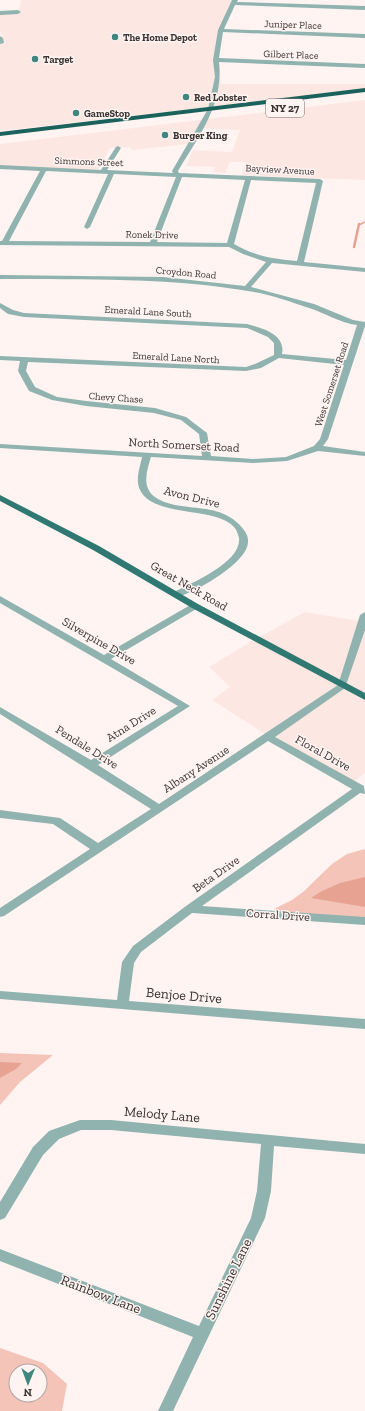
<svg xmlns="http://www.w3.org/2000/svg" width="365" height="1411" font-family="'Zilla Slab',serif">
<rect width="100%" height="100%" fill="#fff4f2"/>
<!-- built -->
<g fill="#fde7e2">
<polygon points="21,0 238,0 223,29 218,61 221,84 365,84 365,89 0,131 0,44 5,43 0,30 0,14 19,13"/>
<polygon points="365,100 365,180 242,175 246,162 230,162 225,173 213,172 215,167 186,166 193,150 232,152 240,130 197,128 187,144 132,150 130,147 110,148 98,170 0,166 0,144"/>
<polygon points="305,612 365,622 365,773 348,787 212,700 230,687 209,667 252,641"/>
</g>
<!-- green -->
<g fill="#f4c4b8" fill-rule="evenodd">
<polygon points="365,849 365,918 288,913 274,909 292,900 303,892 332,864 347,854"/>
<polygon points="0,1053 53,1055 20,1082 0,1105"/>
<path d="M0,1348l43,15 24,21 -5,27h-62zM16,1371h24v24h-24z"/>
</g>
<!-- water -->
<g fill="#e7a292">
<polygon points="365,877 365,907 311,898 322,891 340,883"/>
<polygon points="0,1062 22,1063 16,1069 0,1078"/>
</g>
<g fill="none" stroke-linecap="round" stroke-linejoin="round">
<!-- stream-far1 -->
<polyline stroke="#e7a292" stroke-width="1.5" points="359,225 365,222"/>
<!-- stream -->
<polyline stroke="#e7a292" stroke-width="2.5" points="354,247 359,224"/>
<!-- minor -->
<g fill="#90b3af" fill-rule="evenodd">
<path d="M232,0h6l-1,2 128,4v4l-130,-5 -11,24 141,5v4l-142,-6 -4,26 146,6v4l-146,-6c5,42 -20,74 -41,109l1,2 141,6 3,2 -19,81 61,6v4l-93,-9 -21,24 63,17 39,16 12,2v4l-37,113 -5,7 42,6v4l-47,-5 -31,10 -34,2 -102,-6c-4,13 -10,30 4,40 26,18 65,1 89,33 8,10 3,21 -5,29 -11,13 -45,34 -62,38l-5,-3 2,-2c18,-9 68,-30 65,-54 -5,-36 -83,-16 -99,-48 -5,-10 0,-23 2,-33l-142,-9v-4l202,12 -3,-22 -18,-14 -27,-7 -68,-7 -34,-6 -23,-9 -11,-20 2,-10 -20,-1v-4l246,11 9,-3 19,-9v-12l-6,-6 -21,-9 -223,-11 -16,-3 -8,-6v-5l13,7 11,3 223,11c15,4 39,10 35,30l64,6 11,-35c-17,-2 -32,-12 -48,-17 -18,-6 -37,-13 -55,-16 -84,-15 -169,-12 -254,-13v-4l163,2 82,9 21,-24 -23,-8 -14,-7 -229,-2v-4h2l38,-70 -40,-2v-4l101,5 15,-23 2,-1 3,2 -14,22 66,3 -1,-2 36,-62 7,-32 -2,-17 5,-30zM46,171l62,3 -24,53 3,2 3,-2 24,-53 62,3 -26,65 -141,-1zM182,177l63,3 -18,63 -70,-1zM251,180l65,3 -19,78c-24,-2 -42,-5 -63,-17zM279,358l65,7 -24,74 -6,7 -28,11 -33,2 -42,-3 -4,-23 -21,-16 -31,-9 -69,-7 -29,-4 -22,-10 -9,-16 2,-9 218,9 15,-3z"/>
<polygon points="0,11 18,10 21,12 18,14 0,15"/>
<polygon points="0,36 3,38 4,43 0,44"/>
<polygon points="0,596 104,655 192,604 198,604 200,606 198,608 111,659 190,706 98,765 159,804 338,685 360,615 365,612 365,630 345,688 275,737 364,786 365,794 360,793 202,906 365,917 365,925 192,913 141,952 134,963 129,1001 365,1019 365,1029 0,999 0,991 117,1000 122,962 133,946 186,906 352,789 268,741 4,916 0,917 0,908 90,849 53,824 0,818 0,810 60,818 98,843 151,809 0,714 0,707 91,760 178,706 0,603"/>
<polygon points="80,1120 111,1120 365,1144 365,1154 274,1146 271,1191 265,1218 173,1411 158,1411 193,1337 0,1261 0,1249 199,1326 251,1218 257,1191 261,1144 111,1130 81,1130 59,1139 43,1155 5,1218 0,1220 0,1202 33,1147 49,1131"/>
</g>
<!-- major -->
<polygon fill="#307973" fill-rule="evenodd" points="0,495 99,546 198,604 365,693 365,700 192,608 93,550 0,501"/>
<!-- highway -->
<polygon fill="#1b625c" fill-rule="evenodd" points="365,88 365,92 0,136 0,132"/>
</g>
<!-- markers -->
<g fill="#3f867f" stroke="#fff4f2" stroke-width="1.5">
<circle cx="115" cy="37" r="4"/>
<circle cx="35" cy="59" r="4"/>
<circle cx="186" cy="97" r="4"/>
<circle cx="76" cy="113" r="4"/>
<circle cx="165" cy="135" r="4"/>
</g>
<g text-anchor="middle" stroke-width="3" stroke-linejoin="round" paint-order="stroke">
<!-- far-street labels -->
<g font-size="10" fill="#393432" stroke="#fff4f2">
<text transform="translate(293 24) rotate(2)" y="4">Juniper Place</text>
<text transform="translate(291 54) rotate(2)" y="4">Gilbert Place</text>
<text transform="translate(89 161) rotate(2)" y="4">Simmons Street</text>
<text transform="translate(280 169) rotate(3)" y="4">Bayview Avenue</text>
<text transform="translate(152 234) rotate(1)" y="4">Ronek Drive</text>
<text transform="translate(186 272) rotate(5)" y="4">Croydon Road</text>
<text transform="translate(148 311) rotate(3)" y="4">Emerald Lane South</text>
<text transform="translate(176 357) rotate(3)" y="4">Emerald Lane North</text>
<text transform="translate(331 384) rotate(-72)" y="4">West Somerset Road</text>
<text transform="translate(116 397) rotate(4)" y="4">Chevy Chase</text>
</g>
<!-- far-poi labels -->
<g font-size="10" font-weight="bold" fill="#393432" stroke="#fff4f2" text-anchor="start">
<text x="123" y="41">The Home Depot</text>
<text x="43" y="63">Target</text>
<text x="194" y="101">Red Lobster</text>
<text x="84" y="117">GameStop</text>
<text x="173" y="139">Burger King</text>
</g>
<!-- shield labels -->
<rect fill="#fff4f2" stroke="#746e6c" stroke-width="1" x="266" y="99" width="38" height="18" rx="3"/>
<g font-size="11" font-weight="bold" fill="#393432">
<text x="285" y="112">NY 27</text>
</g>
<!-- street labels -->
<g font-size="12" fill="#393432" stroke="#fff4f2">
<text transform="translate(184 445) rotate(3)" y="4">North Somerset Road</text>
<text transform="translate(192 497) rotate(14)" y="4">Avon Drive</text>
<text transform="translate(189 586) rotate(30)" y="4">Great Neck Road</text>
<text transform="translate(99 641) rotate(30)" y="4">Silverpine Drive</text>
<text transform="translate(131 724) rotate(-32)" y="4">Atna Drive</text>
<text transform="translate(87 747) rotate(32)" y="4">Pendale Drive</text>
<text transform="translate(323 753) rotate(29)" y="4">Floral Drive</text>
<text transform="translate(196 769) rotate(-33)" y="4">Albany Avenue</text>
<text transform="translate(216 874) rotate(-35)" y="4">Beta Drive</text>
<text transform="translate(278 915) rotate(4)" y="4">Corral Drive</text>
</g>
<!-- near-street labels -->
<g font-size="14" fill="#393432" stroke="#fff4f2">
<text transform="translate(184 995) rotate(5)" y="5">Benjoe Drive</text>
<text transform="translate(162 1114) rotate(5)" y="5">Melody Lane</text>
<text transform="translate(228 1279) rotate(-64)" y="5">Sunshine Lane</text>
<text transform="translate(101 1294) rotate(21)" y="5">Rainbow Lane</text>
</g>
</g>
<!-- north arrow -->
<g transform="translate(28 1383) rotate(181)"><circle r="19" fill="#fff4f2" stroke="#b0a7a5"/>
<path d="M0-3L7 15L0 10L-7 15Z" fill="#3f867f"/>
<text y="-6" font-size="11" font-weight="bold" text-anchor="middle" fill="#393432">N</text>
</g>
</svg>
